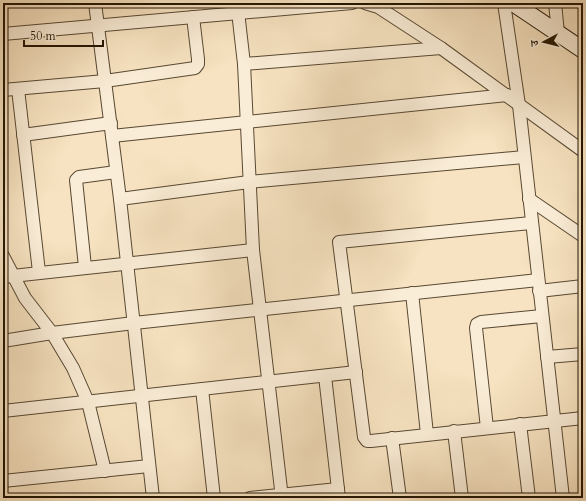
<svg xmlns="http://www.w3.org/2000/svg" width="586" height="501" font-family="Cardo,'Noto Serif Devanagari',serif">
<rect width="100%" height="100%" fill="#f7e3c1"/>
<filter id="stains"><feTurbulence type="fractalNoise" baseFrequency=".005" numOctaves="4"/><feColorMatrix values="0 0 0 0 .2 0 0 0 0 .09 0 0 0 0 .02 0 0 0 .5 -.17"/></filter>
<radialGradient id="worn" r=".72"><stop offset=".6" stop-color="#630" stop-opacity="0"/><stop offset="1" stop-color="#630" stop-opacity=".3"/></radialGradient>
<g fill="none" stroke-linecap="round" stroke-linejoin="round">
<!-- street casing -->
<g stroke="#584832" stroke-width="14">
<g id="street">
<polyline points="95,3 120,199 153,498"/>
<polyline points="237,3 244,64 253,250 282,498"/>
<polyline points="365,3 378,7 441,48 583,151"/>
<polyline points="504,3 519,105 563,498"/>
<polyline points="555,3 558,33"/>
<polyline points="3,34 352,3"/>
<polyline points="244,64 441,48"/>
<polyline points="18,89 39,272"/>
<polyline points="3,90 105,81 195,68 198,64 198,59 193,17"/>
<polyline points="23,135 111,123"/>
<polyline points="112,136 507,95"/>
<polyline points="120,199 249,182 524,157"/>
<polyline points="529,199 583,236"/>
<polyline points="531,223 339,242 364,437 367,441 371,441 583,418"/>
<polyline points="3,256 25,298 52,333 73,368 88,402 105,471"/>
<polyline points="85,267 76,180 79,177 116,172"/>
<polyline points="3,277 253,250"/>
<polyline points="539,291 583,286"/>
<polyline points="412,293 427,434"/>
<polyline points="3,341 52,333 134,323 538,280"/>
<polyline points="547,357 583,354"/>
<polyline points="325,376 339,498"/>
<polyline points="202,389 214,498"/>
<polyline points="3,411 356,372"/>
<polyline points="520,424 529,498"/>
<polyline points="487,428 476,328 477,324 481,322 542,316"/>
<polyline points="454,431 462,498"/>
<polyline points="392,438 400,498"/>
<polyline points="3,481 149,466"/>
<polyline points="250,498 338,489"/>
</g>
</g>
<!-- secondary casing -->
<g stroke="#231503" stroke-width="18">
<polyline id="secondary" points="513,3 583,50"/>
</g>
<!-- street -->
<use href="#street" stroke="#faedd7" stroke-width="12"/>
<!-- secondary -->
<use href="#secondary" stroke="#faedd7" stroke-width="16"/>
</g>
<!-- margin -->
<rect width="586" height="501" fill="none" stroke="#f7e3c1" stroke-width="16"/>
<rect x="4" y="4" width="578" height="493" fill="none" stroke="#231503" stroke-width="2"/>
<rect x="8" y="8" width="570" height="485" fill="none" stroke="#231503"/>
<!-- north arrow -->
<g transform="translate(544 42) rotate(263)" stroke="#faedd7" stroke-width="3" paint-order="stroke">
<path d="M0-3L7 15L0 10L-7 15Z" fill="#231503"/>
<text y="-6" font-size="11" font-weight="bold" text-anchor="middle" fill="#231503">उ</text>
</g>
<!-- scale -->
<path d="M24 40v6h79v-6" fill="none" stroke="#231503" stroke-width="2"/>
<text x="30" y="40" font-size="12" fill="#231503" stroke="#faedd7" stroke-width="3" paint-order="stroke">50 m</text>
<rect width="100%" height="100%" filter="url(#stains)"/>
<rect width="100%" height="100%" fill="url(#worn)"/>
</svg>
